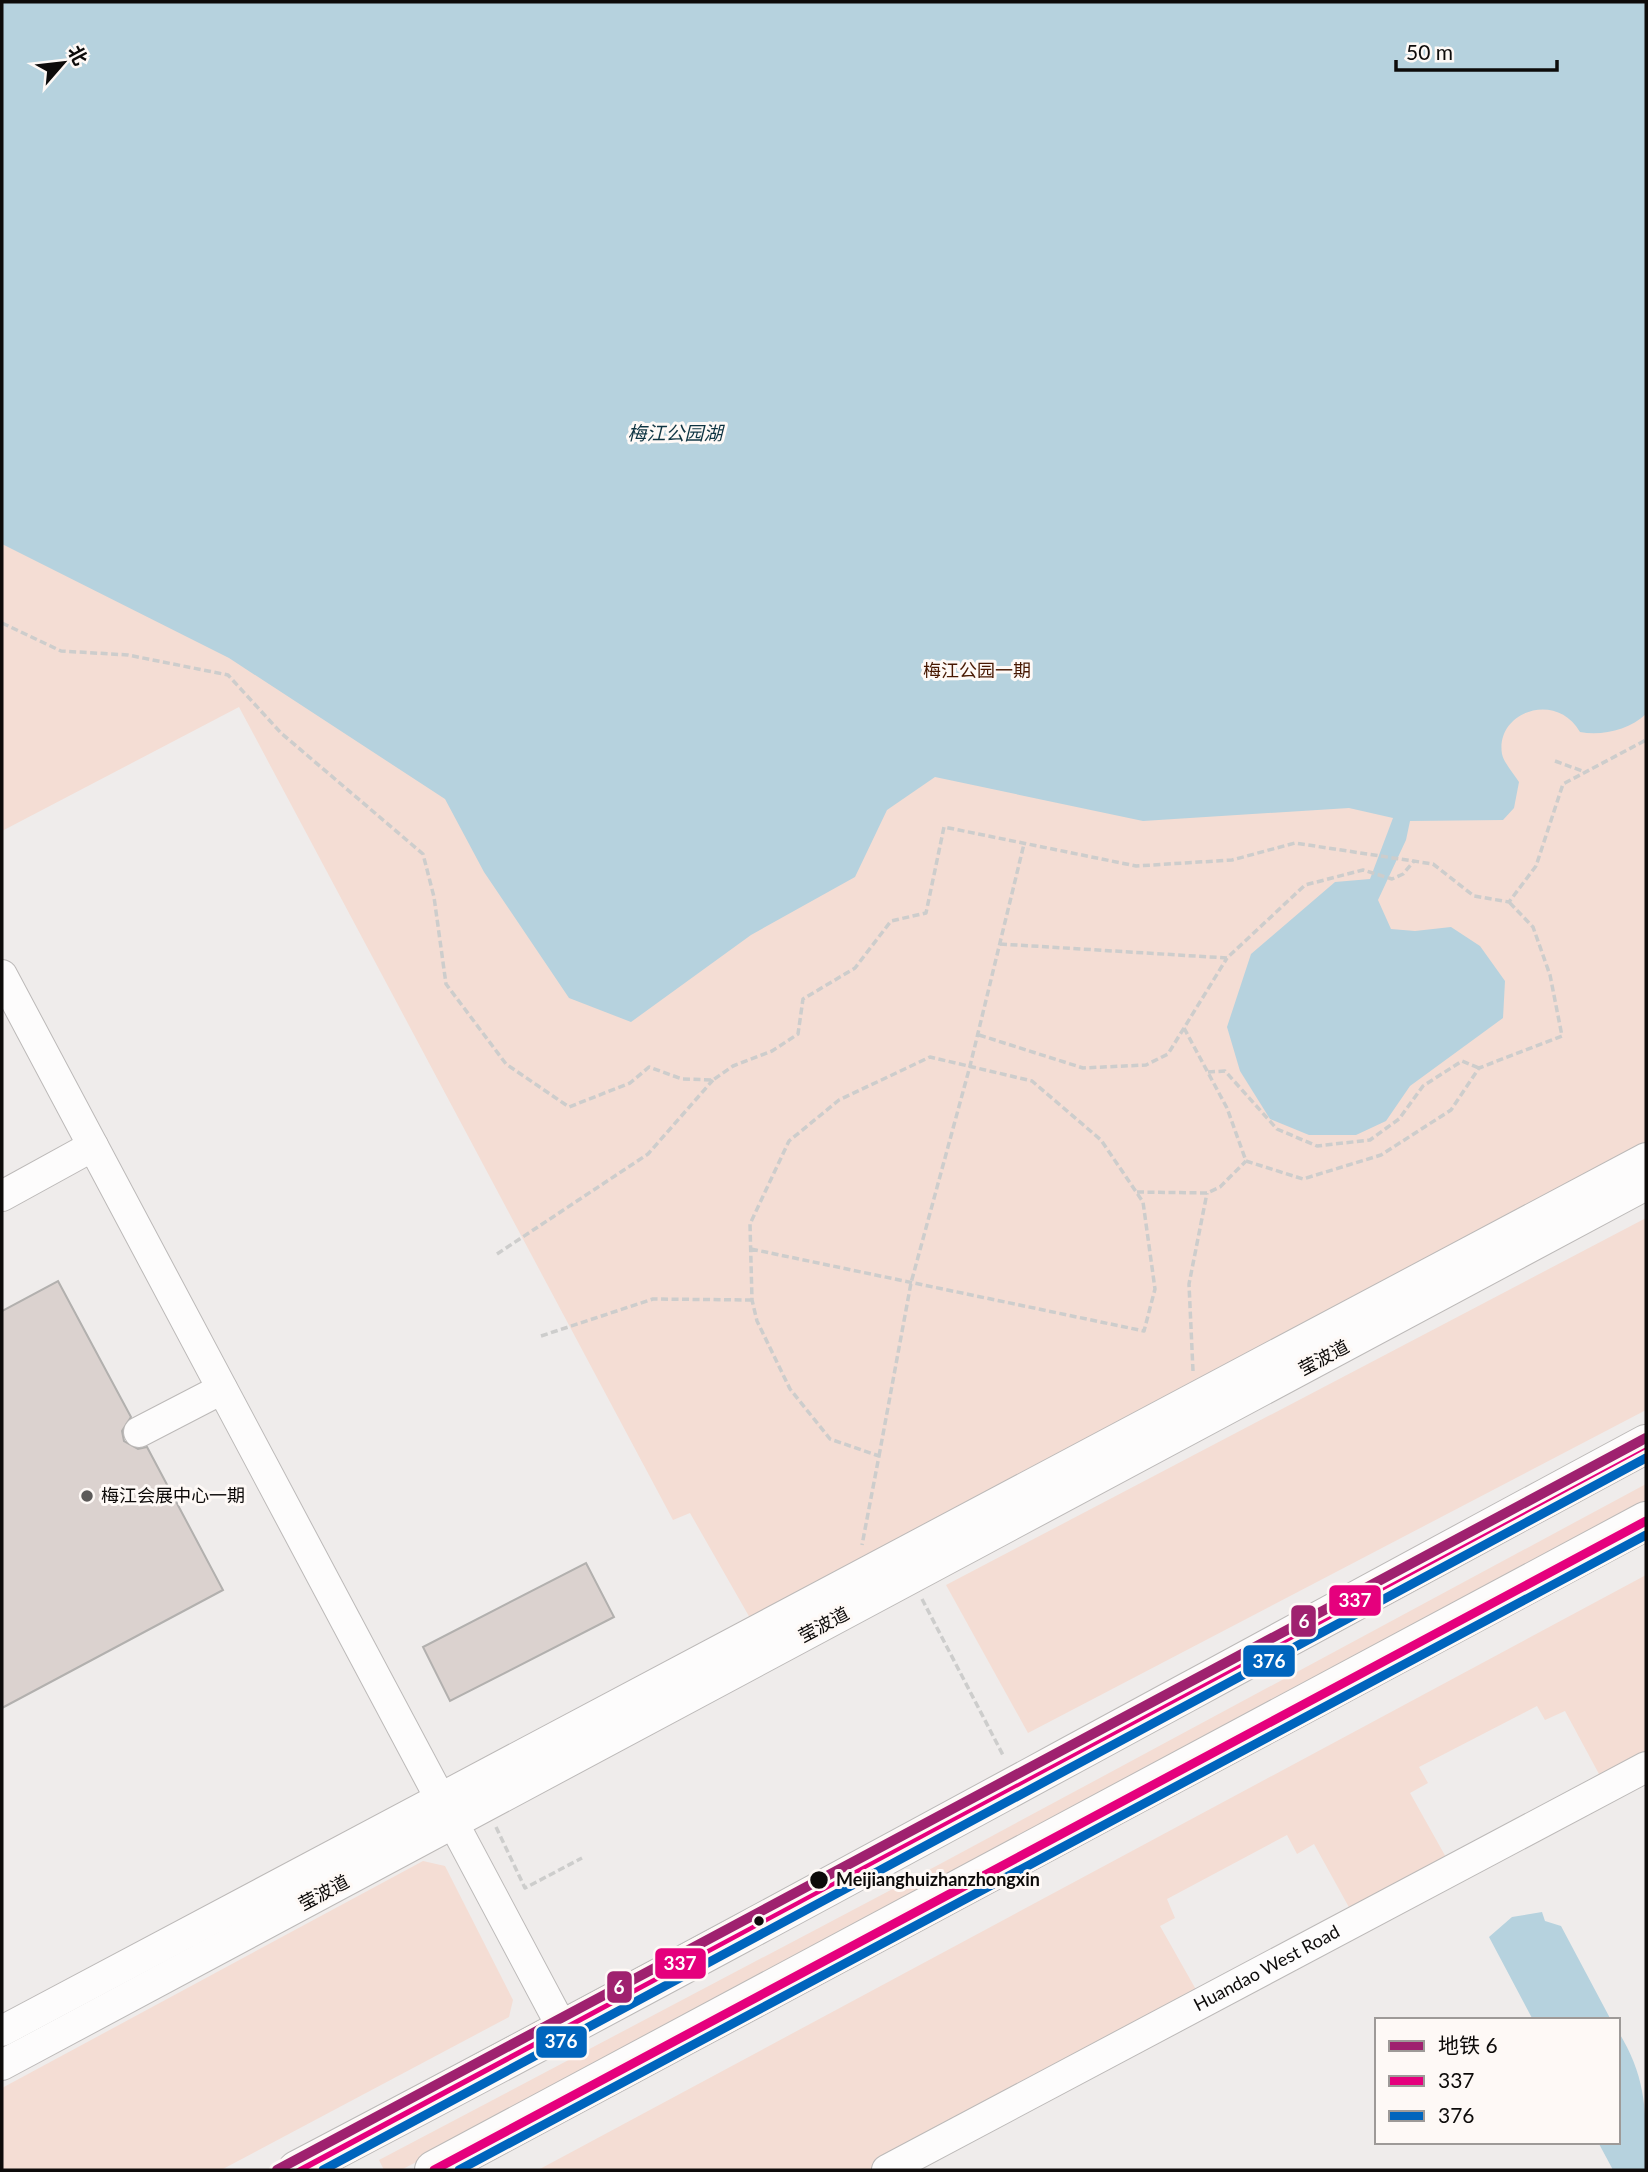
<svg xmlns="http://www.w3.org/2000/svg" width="1648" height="2172" font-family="Lato,'Noto Sans SC',sans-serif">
<rect width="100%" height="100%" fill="#efeceb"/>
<!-- green -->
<g fill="#f4ddd4">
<polygon points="2,2 1646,2 1646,1142 750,1618 690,1513 673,1520 239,707 2,831"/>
<polygon points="1646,1218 1646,1410 1028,1733 946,1585"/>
<polygon points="1646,1484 1646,1505 670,2030 401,2170 384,2170 379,2160 940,1864"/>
<polygon points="1646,1575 1646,1765 1606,1787 1565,1711 1545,1720 1537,1706 1419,1767 1428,1783 1410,1793 1452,1868 1356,1920 1314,1844 1297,1854 1287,1835 1167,1899 1175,1918 1160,1926 1203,2002 893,2170 538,2170"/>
<polygon points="423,1861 445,1866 513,2000 509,2017 221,2170 2,2170 2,2088"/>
</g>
<!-- water -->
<g fill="#b6d2de">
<path d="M2,2h1644v712c-17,16 -44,22 -66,18 -24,-42 -85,-20 -78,22 2,9 12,20 17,28l-5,26 -11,12 -93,1 -4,19 -28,60 13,29 24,2 36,-4 29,19 25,35 -2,37 -93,68 -24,35 -30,14h-47l-39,-16 -30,-48 -13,-44 24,-73 84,-72 35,-3 23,-61 -44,-10 -206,13 -208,-44 -48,33 -32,67 -104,58 -120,87 -62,-24 -85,-126 -39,-73 -216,-141 -227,-114z"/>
<polygon points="1542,1912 1545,1921 1561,1926 1611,2020 1533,2020 1489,1937 1512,1917"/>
<path d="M1618,2031c30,49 28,83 28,139h-33l-15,-28h20z"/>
</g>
<!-- building -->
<g fill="#dbd2cf" stroke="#b2b0ae" stroke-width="2">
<polygon points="58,1281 131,1417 122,1431 124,1441 138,1449 147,1447 223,1590 2,1708 2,1311"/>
<polygon points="586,1563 614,1617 450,1701 423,1647"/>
</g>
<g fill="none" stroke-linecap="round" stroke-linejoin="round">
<!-- minor casing -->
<g stroke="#bcb9b8" stroke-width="32">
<g id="minor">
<polyline points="2,975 564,2031"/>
<polyline points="2,1196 93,1146"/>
<polyline points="139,1432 222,1389"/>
<polyline points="2,2031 1646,1158"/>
<polyline points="2,2065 1646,1185"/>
<path id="s1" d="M887,2170l759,-403"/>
</g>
</g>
<!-- major casing -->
<g stroke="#bcb9b8" stroke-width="40">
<g id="major">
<path d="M297,2170c452,-237 899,-484 1349,-726"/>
<polyline points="434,2170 1646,1521"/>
</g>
</g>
<!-- path -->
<g stroke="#cdcdcc" stroke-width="3.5" stroke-dasharray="7 3.5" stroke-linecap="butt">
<polyline points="2,623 61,651 128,655 228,675 281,733 423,854 434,897 446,984 506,1064 569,1107 630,1083 649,1067 682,1079 713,1080 733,1066 772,1051 798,1034 803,999 855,968 891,921 926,913 944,827 1136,866 1232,860 1295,843 1433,864 1474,896 1509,902 1536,866 1563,784 1646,740"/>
<polyline points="1555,761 1585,772"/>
<polyline points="1000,944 1227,958 1305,885 1363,870 1392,879 1403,874 1414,861"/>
<polyline points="1184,1028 1227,1108 1246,1161 1303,1179 1381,1155 1451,1110 1479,1068 1562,1036 1550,975 1533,927 1509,902"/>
<polyline points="979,1035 1083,1068 1146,1065 1168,1054 1227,958"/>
<polyline points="1208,1072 1225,1071 1277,1129 1317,1146 1370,1140 1399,1119 1423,1086 1462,1061 1479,1068"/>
<polyline points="1137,1192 1207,1193 1220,1187 1246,1161"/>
<polyline points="751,1249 1144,1331 1155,1289 1143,1202 1101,1140 1032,1081 930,1057 839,1100 789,1141 750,1224 752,1300 757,1321 790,1389 830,1439 879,1456 862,1545"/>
<polyline points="497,1254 648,1154 713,1080"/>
<polyline points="541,1336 653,1299 752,1300"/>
<polyline points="1193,1371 1189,1284 1207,1193"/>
<polyline points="879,1456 911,1283 970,1066 1024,844"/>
<polyline points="922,1599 1004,1757"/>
<polyline points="496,1827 525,1888 582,1858"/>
</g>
<!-- minor -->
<use href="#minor" stroke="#fdfcfc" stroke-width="30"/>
<!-- major -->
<use href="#major" stroke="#fdfcfc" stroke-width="38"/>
<!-- bus-1 casing -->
<g stroke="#fef9f6" stroke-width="14">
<g id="bus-1">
<polyline points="297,2170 1646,1444"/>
<polyline points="434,2170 1646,1521"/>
</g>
</g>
<!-- bus-2 casing -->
<g stroke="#fef9f6" stroke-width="14">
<g id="bus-2">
<polyline points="323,2170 1646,1458"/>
<polyline points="459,2170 1646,1535"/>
</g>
</g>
<!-- bus-1 -->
<use href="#bus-1" stroke="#e5007d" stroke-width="9"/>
<!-- bus-2 -->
<use href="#bus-2" stroke="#0065bd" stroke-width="9"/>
<!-- metro-1 casing -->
<g stroke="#fef9f6" stroke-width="16">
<polyline id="metro-1" points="277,2170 1646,1438"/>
</g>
<!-- metro-1 -->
<use href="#metro-1" stroke="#9f216f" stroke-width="10"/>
</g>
<!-- markers -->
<circle fill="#5c5a59" stroke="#fef9f6" stroke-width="2.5" cx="87" cy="1496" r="7"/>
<g fill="#0d0b0a" stroke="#fef9f6" stroke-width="2.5">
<circle cx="819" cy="1880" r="10"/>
<circle cx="759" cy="1921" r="6"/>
</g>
<g text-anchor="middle" stroke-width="6" stroke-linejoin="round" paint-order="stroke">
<!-- park labels -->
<g font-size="18" fill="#481801" stroke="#fef9f6">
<text x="977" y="677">梅江公园一期</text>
</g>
<!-- street labels -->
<g font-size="18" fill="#0d0b0a" stroke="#fef9f6">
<text transform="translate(1324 1358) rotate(-28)" y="6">莹波道</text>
<text transform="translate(824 1625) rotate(-28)" y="6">莹波道</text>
<text transform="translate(324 1893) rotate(-28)" y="6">莹波道</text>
<text dy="6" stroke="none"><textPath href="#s1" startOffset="430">Huandao West Road</textPath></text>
</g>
<!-- poi labels -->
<g font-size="18" fill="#0d0b0a" stroke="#fef9f6" text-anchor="start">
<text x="101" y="1502">梅江会展中心一期</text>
</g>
<!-- stop labels -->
<g font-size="18" font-weight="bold" fill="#0d0b0a" stroke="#fef9f6" text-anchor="start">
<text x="836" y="1886">Meijianghuizhanzhongxin</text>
</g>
<!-- water labels -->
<g font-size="19" font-style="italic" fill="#0e3442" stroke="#fef9f6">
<text x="675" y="440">梅江公园湖</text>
</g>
</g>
<g stroke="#fef9f6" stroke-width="2.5">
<rect x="1328" y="1584" width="54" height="33" rx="7" fill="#e5007d"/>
<rect x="1290" y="1604" width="27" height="34" rx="7" fill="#9f216f"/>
<rect x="1242" y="1644" width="54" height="34" rx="7" fill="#0065bd"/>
<rect x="654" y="1947" width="53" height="33" rx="7" fill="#e5007d"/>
<rect x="606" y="1970" width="27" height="34" rx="7" fill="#9f216f"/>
<rect x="535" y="2025" width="53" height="34" rx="7" fill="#0065bd"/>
</g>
<g font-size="19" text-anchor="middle" font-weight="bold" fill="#fff">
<text x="1355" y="1607">337</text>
<text x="1304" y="1628">6</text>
<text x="1269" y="1668">376</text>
<text x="680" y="1970">337</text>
<text x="619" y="1994">6</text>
<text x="561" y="2048">376</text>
</g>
<!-- border -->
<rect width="1648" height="2172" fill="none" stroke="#0d0b0a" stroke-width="7"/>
<!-- legend -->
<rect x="1375" y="2018" width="245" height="126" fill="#fef9f6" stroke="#9e9a98" stroke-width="2"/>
<rect x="1389" y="2041" width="35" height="10" fill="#9f216f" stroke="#9e9a98" stroke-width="2"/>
<text x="1438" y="2053" font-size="21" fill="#0d0b0a">地铁 6</text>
<rect x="1389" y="2076" width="35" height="10" fill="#e5007d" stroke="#9e9a98" stroke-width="2"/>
<text x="1438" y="2088" font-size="21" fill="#0d0b0a">337</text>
<rect x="1389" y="2111" width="35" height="10" fill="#0065bd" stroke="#9e9a98" stroke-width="2"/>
<text x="1438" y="2123" font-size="21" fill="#0d0b0a">376</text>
<!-- north arrow -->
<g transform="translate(63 63) rotate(62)" stroke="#fef9f6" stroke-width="5" paint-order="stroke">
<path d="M0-5L12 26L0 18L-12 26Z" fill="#0d0b0a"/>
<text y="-10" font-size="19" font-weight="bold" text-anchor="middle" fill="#0d0b0a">北</text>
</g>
<!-- scale -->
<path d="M1396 60v10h161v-10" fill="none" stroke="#0d0b0a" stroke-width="3.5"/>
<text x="1406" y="60" font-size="21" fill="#0d0b0a" stroke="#fef9f6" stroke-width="5" paint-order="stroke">50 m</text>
</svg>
